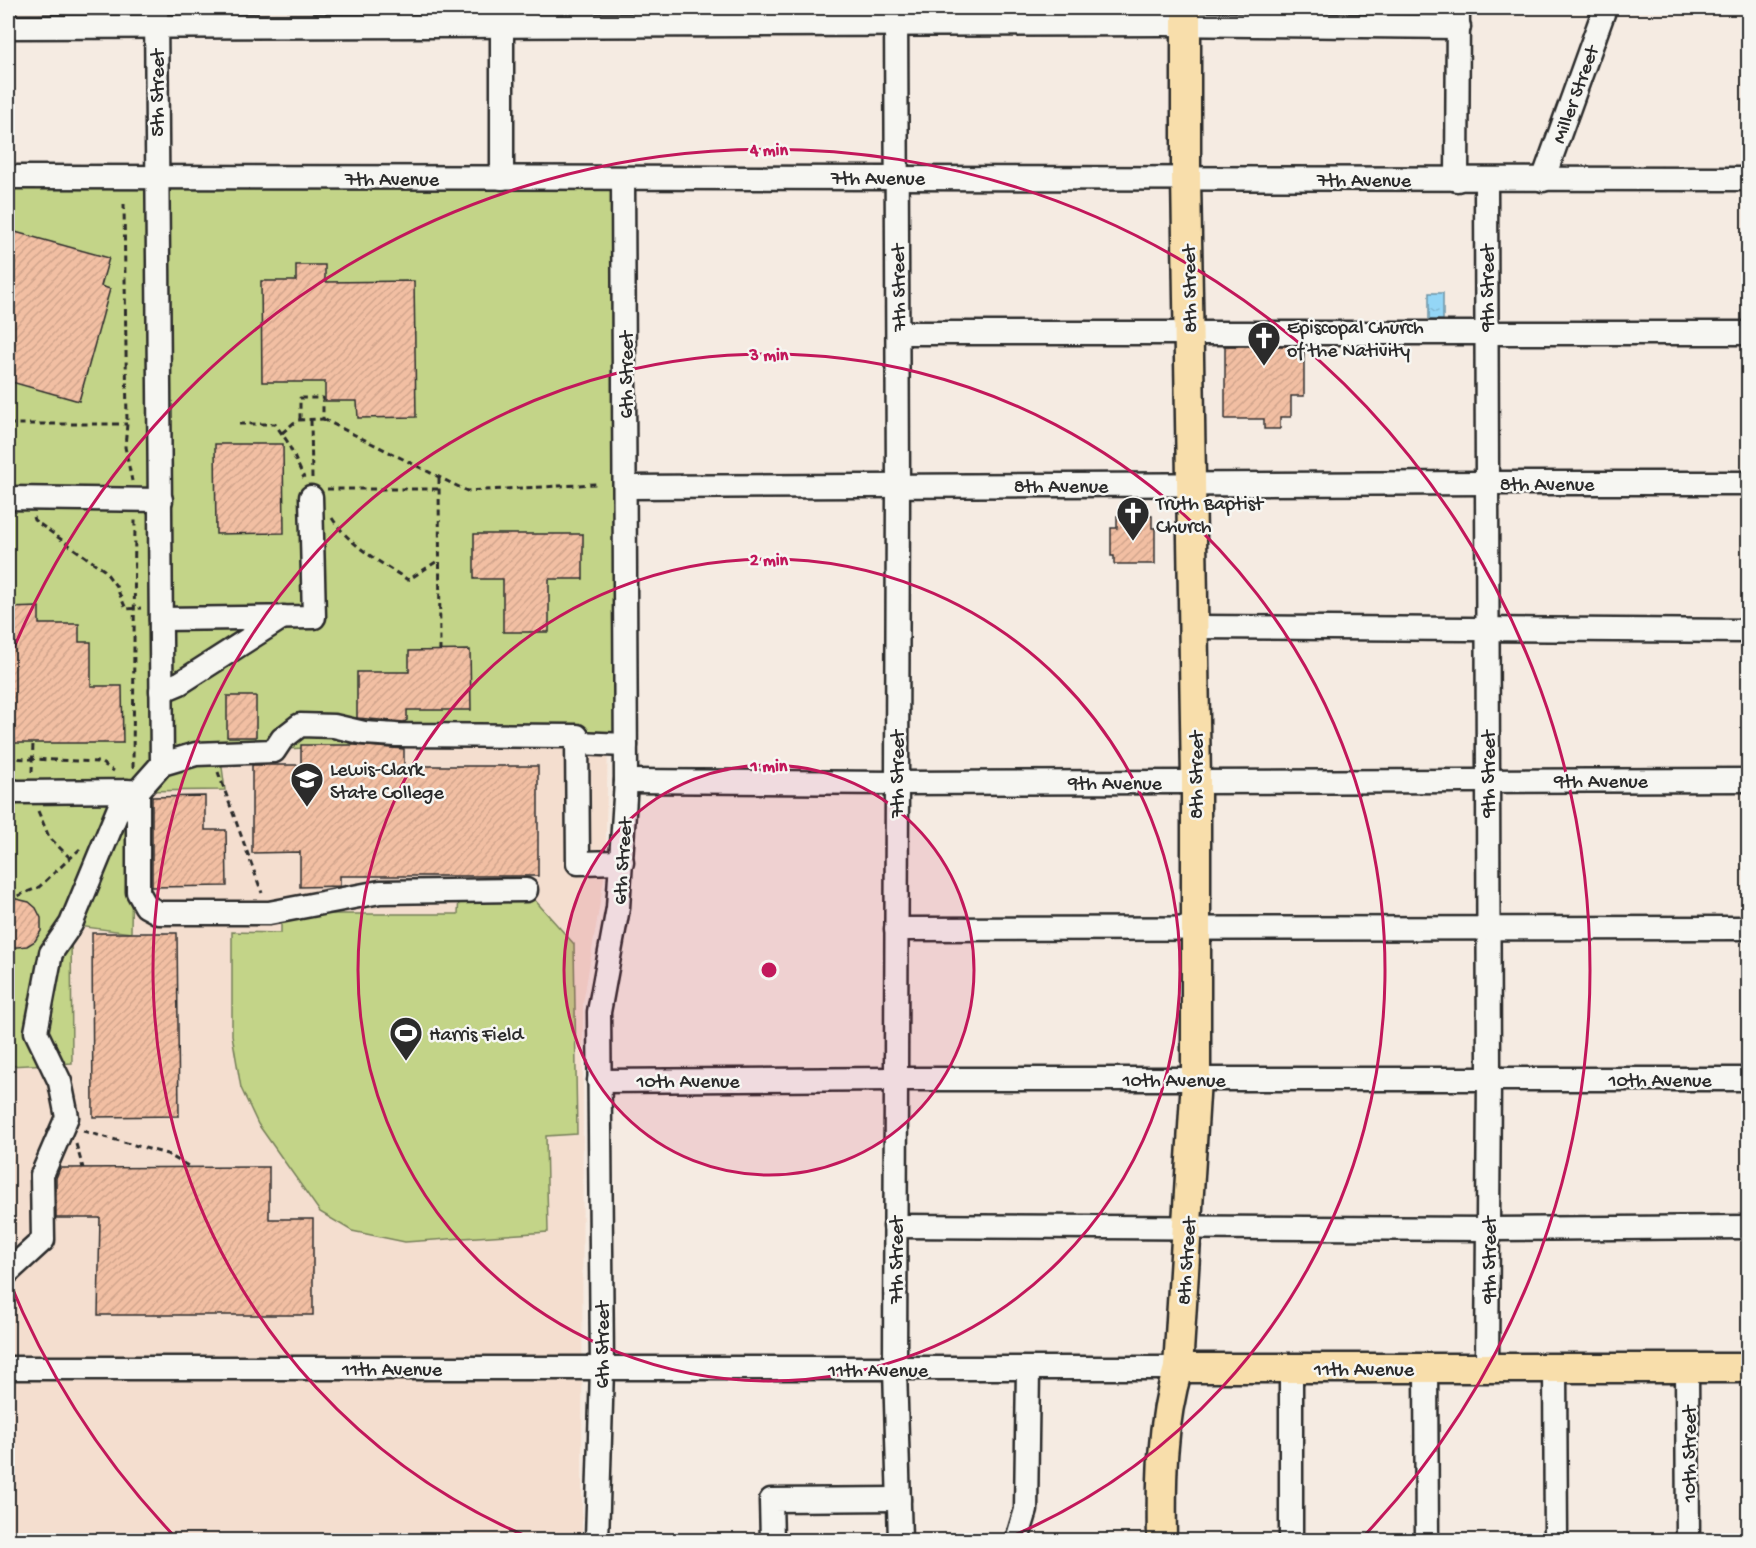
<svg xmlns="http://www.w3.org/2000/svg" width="1756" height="1548" font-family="'Gochi Hand',sans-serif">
<defs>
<pattern id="water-ripples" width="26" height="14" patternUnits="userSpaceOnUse" patternTransform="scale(1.5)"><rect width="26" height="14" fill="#94d6f6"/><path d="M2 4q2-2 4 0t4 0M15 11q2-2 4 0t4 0" fill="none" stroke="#80b8d3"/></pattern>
<pattern id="building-hatch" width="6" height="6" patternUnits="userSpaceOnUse" patternTransform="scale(1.5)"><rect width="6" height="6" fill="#f2bfa3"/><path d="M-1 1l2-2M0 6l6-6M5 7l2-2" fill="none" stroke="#d0a48c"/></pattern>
</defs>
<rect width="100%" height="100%" fill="#f5ebe2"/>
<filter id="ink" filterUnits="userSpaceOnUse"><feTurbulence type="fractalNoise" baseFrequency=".0167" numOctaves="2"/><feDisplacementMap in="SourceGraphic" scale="12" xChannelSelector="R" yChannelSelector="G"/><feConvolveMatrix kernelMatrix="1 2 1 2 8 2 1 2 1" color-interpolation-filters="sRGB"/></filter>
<g filter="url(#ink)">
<!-- built -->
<polygon fill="#f4decf" points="8,194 608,743 605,873 583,1004 582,1540 8,1540"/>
<!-- grass -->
<g fill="#c3d488" stroke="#77805a" stroke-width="1.5">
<polygon points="8,176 623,179 626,733 220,752 225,790 133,791 131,933 71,925 72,1063 8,1066"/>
<polygon points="459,897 532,897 574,944 577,1134 546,1136 548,1232 405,1242 352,1231 320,1212 258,1124 241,1088 232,1035 232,932 281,933 281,914 458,914"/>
</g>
<!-- water -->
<rect fill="url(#water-ripples)" stroke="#6a92a5" stroke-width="1.5" x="1429" y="293" width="14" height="27"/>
<!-- building -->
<g fill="url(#building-hatch)" stroke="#2b2b2b" stroke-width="1.5">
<polygon points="8,230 109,258 101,286 110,289 79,401 8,381"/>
<polygon points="296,265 325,265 325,282 414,281 416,417 358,418 357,401 325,401 325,382 262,382 261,281 296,281"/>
<polygon points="1225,346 1304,346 1304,396 1291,396 1291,417 1280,417 1280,429 1264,429 1264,419 1225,419"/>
<polygon points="215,444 283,444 284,533 216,534"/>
<polygon points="1117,516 1152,516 1152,528 1155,528 1155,564 1114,564 1114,556 1111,556 1111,528 1117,528"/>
<polygon points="474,534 583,534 583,579 549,579 549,632 503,632 503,579 474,579"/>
<polygon points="39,607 39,624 79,624 79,642 91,642 91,686 122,686 123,743 8,743 8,608"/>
<polygon points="470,650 471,710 407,710 407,720 404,722 357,718 357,672 409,672 409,651"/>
<rect x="227" y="696" width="29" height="41"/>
<polygon points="301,745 354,745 404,749 404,766 538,766 538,876 340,876 340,886 300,887 300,852 252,853 252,765 301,765"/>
<polygon points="205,796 205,830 226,830 227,886 152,887 152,797"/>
<polygon points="8,897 29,902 36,908 41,918 41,931 35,941 27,946 8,948"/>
<polygon points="92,933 177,933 179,1116 93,1117"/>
<polygon points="269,1167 269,1219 313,1219 313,1315 98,1315 100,1218 56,1218 56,1178 60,1168"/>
</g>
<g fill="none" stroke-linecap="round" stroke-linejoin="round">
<!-- minor casing -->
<g stroke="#2b2b2b" stroke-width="27">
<g id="minor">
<polyline points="156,8 162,764"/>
<polyline points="502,8 502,178"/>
<polyline points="896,8 898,485 895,1369 900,1540"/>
<polyline points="8,27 1162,24 1459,27"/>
<polyline points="8,177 1748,179"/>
<polyline points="1457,180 1458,8"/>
<polyline points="1486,180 1489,1078 1487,1368"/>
<polyline points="1543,180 1605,8"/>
<polyline points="898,333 1748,333"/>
<polyline points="625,487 1487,483 1748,483"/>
<polyline points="8,498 161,500"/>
<polyline points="161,619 314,617 311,497"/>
<polyline points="1193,627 1748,631"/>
<polyline points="161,691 180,683 283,617"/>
<polyline points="577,743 626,745"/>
<polyline points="626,781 896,783 1748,780"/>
<polyline points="8,790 17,792 138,791 162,764 196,754 274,751 282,739 300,725 334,726 364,733 396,735 577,736 578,863 622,862"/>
<polyline points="138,791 138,892 146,906 159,913 269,913 380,892 526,890"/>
<polyline points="896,929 1748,928"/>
<polyline points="599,1081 896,1079 1748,1079"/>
<polyline points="895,1226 1488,1229 1748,1227"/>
<polyline points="8,1272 43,1240 42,1175 67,1117 60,1082 36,1032 51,953 71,924 126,791"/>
<polyline points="8,1368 1178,1368"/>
<polyline points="1426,1368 1427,1540"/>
<polyline points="1555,1368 1556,1540"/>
<polyline points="1687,1368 1688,1540"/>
<polyline points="597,1540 602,1368 599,1012 618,908 626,781 623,179"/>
<polyline points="772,1540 771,1500 899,1499"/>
<polyline points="1017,1540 1026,1510 1028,1369"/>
<polyline points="1291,1540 1291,1368"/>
</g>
</g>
<!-- major casing -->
<g stroke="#2b2b2b" stroke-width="33">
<g id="major">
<polyline points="1178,1368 1748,1368"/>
<path d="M1162,1540c-1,-57 -1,-116 16,-172l18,-289v-298l-10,-604v-169"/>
</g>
</g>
<!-- path -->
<g stroke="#2b2b2b" stroke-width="3" stroke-dasharray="6 4.5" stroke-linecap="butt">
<polyline points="124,204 127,424 125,447 132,481"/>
<polyline points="323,419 467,491 596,484"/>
<polyline points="311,420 312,478"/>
<polyline points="8,424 127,424"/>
<polyline points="239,424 275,424 287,441 304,478"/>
<polyline points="282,433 297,420 323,419 323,398 300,398 300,419"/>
<polyline points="439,478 440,650"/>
<polyline points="327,489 439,489"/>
<polyline points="33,517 34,520 104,570 116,586 126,609 141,608"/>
<path d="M332,518c18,28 48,44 76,62l31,-20"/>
<polyline points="8,758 100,762 114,771"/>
<polyline points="133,768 135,520"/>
<polyline points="32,772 33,743"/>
<polyline points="218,772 262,893"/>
<polyline points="38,811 49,837 70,858"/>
<polyline points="8,900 39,887 80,849"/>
<polyline points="83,1131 167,1154 190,1167"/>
<polyline points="76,1144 83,1168"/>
</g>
<!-- minor -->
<use href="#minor" stroke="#f6f6f2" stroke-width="22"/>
<!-- major -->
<use href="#major" stroke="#f8deab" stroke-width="28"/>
</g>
</g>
<!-- distance rings -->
<circle cx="769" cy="970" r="205" fill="#c2185b" fill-opacity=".12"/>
<g fill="none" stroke="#c2185b" stroke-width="3">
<circle cx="769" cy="970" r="205"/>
<circle cx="769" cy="970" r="411"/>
<path d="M533 1539A616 616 0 1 1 1005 1539"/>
<path d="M178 1540A821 821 0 0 1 8 1278M8 662A821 821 0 1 1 1360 1540"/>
</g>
<!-- icons -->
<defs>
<g id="church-pin" transform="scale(1.725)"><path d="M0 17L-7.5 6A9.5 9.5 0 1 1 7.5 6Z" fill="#2b2b2b" stroke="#f6f6f2"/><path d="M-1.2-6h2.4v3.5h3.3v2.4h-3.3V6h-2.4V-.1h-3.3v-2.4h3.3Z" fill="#fff"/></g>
<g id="university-pin" transform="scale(1.725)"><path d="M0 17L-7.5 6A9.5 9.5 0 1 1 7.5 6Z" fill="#2b2b2b" stroke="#f6f6f2"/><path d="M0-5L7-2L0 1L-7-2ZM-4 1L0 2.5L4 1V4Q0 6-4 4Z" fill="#fff"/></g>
<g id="stadium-pin" transform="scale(1.725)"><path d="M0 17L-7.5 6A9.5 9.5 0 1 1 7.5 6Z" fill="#2b2b2b" stroke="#f6f6f2"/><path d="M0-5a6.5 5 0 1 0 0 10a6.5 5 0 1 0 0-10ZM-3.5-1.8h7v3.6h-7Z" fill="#fff"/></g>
</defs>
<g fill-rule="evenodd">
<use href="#church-pin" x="1264" y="338"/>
<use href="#church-pin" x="1133" y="513"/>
<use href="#university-pin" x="307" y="779"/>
<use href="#stadium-pin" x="406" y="1033"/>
</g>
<g text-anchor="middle" stroke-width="5" stroke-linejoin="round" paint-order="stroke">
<!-- street labels -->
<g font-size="20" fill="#2b2b2b" stroke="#f6f6f2">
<text transform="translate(156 93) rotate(-90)" y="7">5th Street</text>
<text transform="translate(1574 94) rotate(-70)" y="7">Miller Street</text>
<text x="878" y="184">7th Avenue</text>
<text x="392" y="185">7th Avenue</text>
<text x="1364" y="186">7th Avenue</text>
<text transform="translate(897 288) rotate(-91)" y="7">7th Street</text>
<text transform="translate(1486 288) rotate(-90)" y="7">9th Street</text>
<text transform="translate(1188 289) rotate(-91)" y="7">8th Street</text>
<text transform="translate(625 375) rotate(-90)" y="7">6th Street</text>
<text x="1547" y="490">8th Avenue</text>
<text x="1061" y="492">8th Avenue</text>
<text transform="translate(896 774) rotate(-90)" y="7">7th Street</text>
<text transform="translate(1487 774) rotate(-90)" y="7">9th Street</text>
<text transform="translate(1195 775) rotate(-90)" y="7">8th Street</text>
<text x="1601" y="787">9th Avenue</text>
<text x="1115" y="789">9th Avenue</text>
<text transform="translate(621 861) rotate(-86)" y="7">6th Street</text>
<text x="1174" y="1086">10th Avenue</text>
<text x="1660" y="1086">10th Avenue</text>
<text x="688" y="1087">10th Avenue</text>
<text transform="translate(895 1260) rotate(-90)" y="7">7th Street</text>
<text transform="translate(1488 1260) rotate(-90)" y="7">9th Street</text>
<text transform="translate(1185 1261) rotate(-86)" y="7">8th Street</text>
<text transform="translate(601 1345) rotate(-90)" y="7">6th Street</text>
<text x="392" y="1375">11th Avenue</text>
<text x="1364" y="1375">11th Avenue</text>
<text x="878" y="1376">11th Avenue</text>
<text transform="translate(1688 1454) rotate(-90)" y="7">10th Street</text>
</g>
<!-- poi labels -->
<g font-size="20" fill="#2b2b2b" stroke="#f6f6f2" text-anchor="start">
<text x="1287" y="333">Episcopal Church<tspan x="1287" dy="23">of the Nativity</tspan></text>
<text x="1156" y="509">Truth Baptist<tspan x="1156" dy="23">Church</tspan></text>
<text x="330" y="775">Lewis-Clark<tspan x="330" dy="23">State College</tspan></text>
<text x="429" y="1040">Harris Field</text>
</g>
</g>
<circle cx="769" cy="970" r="9" fill="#c2185b" stroke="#f6f6f2" stroke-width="3"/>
<g font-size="18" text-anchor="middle" font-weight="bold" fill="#c2185b" stroke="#f6f6f2" stroke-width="5" stroke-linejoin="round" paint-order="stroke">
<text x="769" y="155">4 min</text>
<text x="769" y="360">3 min</text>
<text x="769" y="565">2 min</text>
<text x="769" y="771">1 min</text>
</g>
<!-- margin -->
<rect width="1756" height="1548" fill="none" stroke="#f6f6f2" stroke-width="30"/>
<rect x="15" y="15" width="1726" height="1518" fill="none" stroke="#2b2b2b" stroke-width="2" filter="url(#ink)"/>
</svg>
